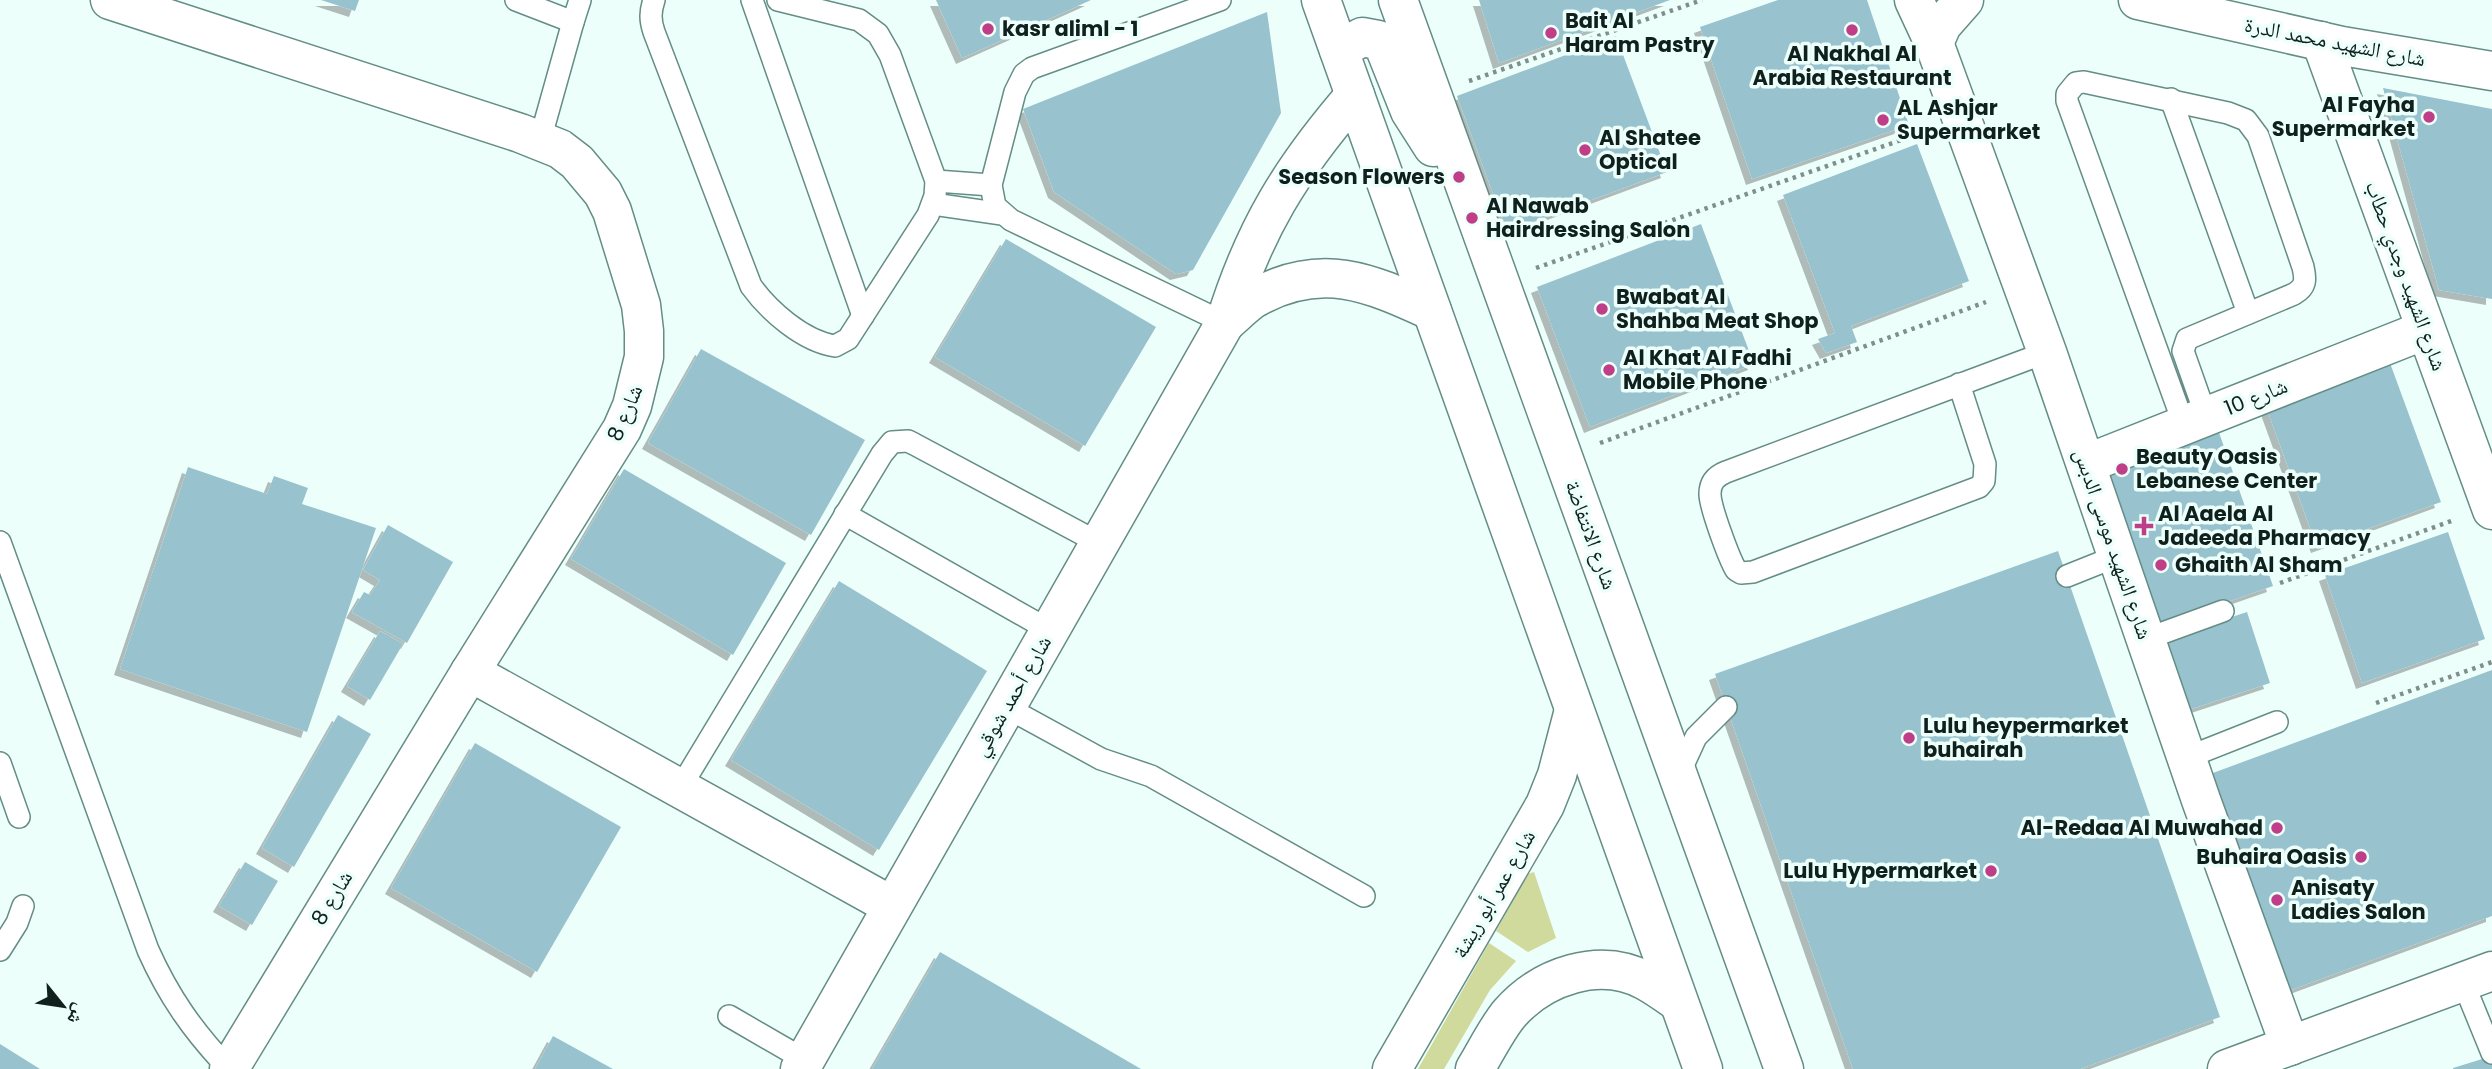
<svg xmlns="http://www.w3.org/2000/svg" width="2492" height="1069" font-family="Poppins,'Noto Naskh Arabic',sans-serif">
<defs>
<filter id="shadow"><feDropShadow dx="-6" dy="6" stdDeviation="0" flood-color="#0004"/></filter>
</defs>
<rect width="100%" height="100%" fill="#edfffb"/>
<!-- green -->
<g fill="#d0da9c">
<polygon points="1534,872 1556,938 1528,952 1496,931 1528,874"/>
<polygon points="1489,943 1516,961 1490,990 1444,1069 1418,1069"/>
</g>
<!-- building -->
<g fill="#98c2ce" filter="url(#shadow)">
<polygon points="321,0 359,0 355,11"/>
<polygon points="936,0 1091,0 962,58"/>
<polygon points="1479,0 1670,0 1499,63"/>
<polygon points="1778,0 1867,0 1909,125 1752,179 1700,27"/>
<polygon points="1267,12 1281,113 1193,270 1176,274 1054,192 1023,109"/>
<polygon points="1616,36 1667,172 1507,231 1457,96"/>
<polygon points="2383,88 2492,109 2492,299 2439,290"/>
<polygon points="1917,144 1969,281 1851,326 1857,342 1826,353 1818,339 1835,333 1783,195"/>
<polygon points="1701,224 1754,364 1590,427 1537,287"/>
<polygon points="1006,239 1156,327 1085,446 935,357"/>
<polygon points="701,349 865,440 811,535 648,443"/>
<polygon points="2390,363 2441,502 2317,547 2267,409"/>
<polygon points="2216,424 2273,586 2152,628 2093,467"/>
<polygon points="188,467 267,494 274,476 308,488 302,504 376,528 307,732 120,669"/>
<polygon points="624,469 786,563 733,655 571,559"/>
<polygon points="388,525 453,562 407,643 352,612 364,592 370,595 380,580 363,570"/>
<polygon points="2448,532 2485,639 2362,683 2325,575"/>
<polygon points="2058,551 2220,1017 2080,1069 1853,1069 1715,674"/>
<polygon points="839,581 987,671 879,850 731,760"/>
<polygon points="2247,612 2270,683 2179,713 2156,642"/>
<polygon points="380,631 403,644 370,700 347,686"/>
<polygon points="2492,670 2492,916 2280,994 2202,777"/>
<polygon points="338,715 371,734 294,867 262,848"/>
<polygon points="475,743 621,827 537,972 391,888"/>
<polygon points="245,862 278,881 252,925 219,906"/>
<polygon points="940,952 1141,1069 872,1069"/>
<polygon points="553,1036 613,1069 535,1069"/>
<polygon points="0,1044 40,1069 0,1069"/>
<polygon points="2492,1056 2492,1069 2453,1069 2453,1068"/>
</g>
<g fill="none" stroke-linecap="round" stroke-linejoin="round">
<!-- lane casing -->
<g stroke="#638d85" stroke-width="24">
<g id="lane">
<polyline points="516,0 573,22 580,0"/>
<path d="M654,0c-4,12 -4,20 0,32l97,254c18,25 52,55 84,60l13,-7 80,-124 7,-19 1,-15 -46,-126 -12,-21 -19,-14 -81,-20"/>
<polyline points="752,0 863,316"/>
<polyline points="1220,0 1032,68 1024,74 1015,92 991,185 995,206 1011,220 1225,323"/>
<polyline points="2171,99 2248,313"/>
<polyline points="540,140 573,22"/>
<polyline points="936,181 991,185"/>
<polyline points="933,204 1002,214"/>
<path d="M1959,384l26,80 -1,17 -5,6 -226,85 -12,1 -5,-3c-7,-12 -26,-63 -26,-76 0,-12 6,-18 16,-22 107,-40 214,-80 321,-120"/>
<path d="M2184,425l-117,-324v-7l9,-11 8,-1 144,31 18,7 12,16 45,131c3,13 3,20 -9,27l-107,45 -4,12 23,65"/>
<polyline points="845,514 1049,630"/>
<path d="M0,542l148,408c21,47 45,81 81,119"/>
<polyline points="2067,576 2117,556"/>
<polyline points="2146,639 2223,611"/>
<polyline points="1006,707 1101,759 1151,776 1364,896"/>
<polyline points="2186,758 2277,722"/>
<polyline points="0,763 19,817"/>
<polyline points="1679,774 1696,737 1726,707"/>
<polyline points="680,788 882,454 892,442 908,441 914,444 1099,543"/>
<polyline points="0,950 17,923 23,906"/>
<polyline points="2463,982 2492,1053"/>
<polyline points="729,1016 805,1060"/>
</g>
</g>
<!-- street casing -->
<g stroke="#638d85" stroke-width="41">
<g id="street">
<polyline points="110,0 520,133 560,149 577,162 603,193 612,211 641,305 644,331 644,357 632,406 622,429 470,672 229,1069"/>
<polyline points="1914,0 1934,43 2047,352 2201,800 2290,1046"/>
<polyline points="2138,0 2342,46 2492,71"/>
<polyline points="2321,41 2492,510"/>
<polyline points="1934,43 1942,25 1964,0"/>
<path d="M1225,323c10,-8 20,-19 30,-25 66,-37 114,-16 177,13"/>
<polyline points="2086,464 2425,330"/>
<polyline points="470,672 892,906"/>
<path d="M800,1069l425,-746c29,-94 66,-154 130,-228"/>
<polyline points="2227,1069 2492,971"/>
</g>
</g>
<!-- secondary casing -->
<g stroke="#638d85" stroke-width="41">
<g id="secondary">
<polyline points="1321,0 1703,1069"/>
<polyline points="1398,0 1784,1069"/>
<polyline points="1339,50 1362,37 1378,40 1384,46 1410,111 1433,147"/>
<polyline points="1392,1069 1545,805 1557,775 1574,710"/>
<path d="M1475,1069c11,-18 21,-39 34,-55 33,-38 91,-58 137,-33 11,6 22,14 32,21"/>
</g>
</g>
<!-- path -->
<g stroke="#7e8f8c" stroke-width="4.5" stroke-dasharray="3.5 5" stroke-linecap="butt">
<polyline points="1469,81 1702,0"/>
<polyline points="1536,268 1924,132"/>
<polyline points="1600,443 1986,302"/>
<polyline points="2280,583 2454,520"/>
<polyline points="2376,703 2492,662"/>
</g>
<!-- lane -->
<use href="#lane" stroke="#fff" stroke-width="21"/>
<!-- street -->
<use href="#street" stroke="#fff" stroke-width="38"/>
<!-- secondary -->
<use href="#secondary" stroke="#fff" stroke-width="38"/>
</g>
<!-- markers -->
<g fill="#bf3e87" stroke="#edfffb" stroke-width="2.5">
<circle cx="988" cy="29" r="7"/>
<circle cx="1852" cy="30" r="7"/>
<circle cx="1551" cy="33" r="7"/>
<circle cx="2429" cy="117" r="7"/>
<circle cx="1883" cy="120" r="7"/>
<circle cx="1585" cy="150" r="7"/>
<circle cx="1459" cy="177" r="7"/>
<circle cx="1472" cy="218" r="7"/>
<circle cx="1602" cy="309" r="7"/>
<circle cx="1609" cy="370" r="7"/>
<circle cx="2122" cy="469" r="7"/>
<path d="M2140.5 515.5h7v7h7v7h-7v7h-7v-7h-7v-7h7z"/>
<circle cx="2161" cy="565" r="7"/>
<circle cx="1909" cy="738" r="7"/>
<circle cx="2277" cy="828" r="7"/>
<circle cx="2361" cy="857" r="7"/>
<circle cx="1991" cy="871" r="7"/>
<circle cx="2277" cy="900" r="7"/>
</g>
<g text-anchor="middle" stroke-width="7" stroke-linejoin="round" paint-order="stroke">
<!-- poi labels -->
<g font-size="21" font-weight="bold" fill="#0f201d" stroke="#edfffb" text-anchor="start">
<text x="1565" y="28">Bait Al<tspan x="1565" dy="24">Haram Pastry</tspan></text>
<text x="1002" y="36">kasr aliml - 1</text>
<text x="1852" y="61" text-anchor="middle">Al Nakhal Al<tspan x="1852" dy="24">Arabia Restaurant</tspan></text>
<text x="2415" y="112" text-anchor="end">Al Fayha<tspan x="2415" dy="24">Supermarket</tspan></text>
<text x="1897" y="115">AL Ashjar<tspan x="1897" dy="24">Supermarket</tspan></text>
<text x="1599" y="145">Al Shatee<tspan x="1599" dy="24">Optical</tspan></text>
<text x="1445" y="184" text-anchor="end">Season Flowers</text>
<text x="1486" y="213">Al Nawab<tspan x="1486" dy="24">Hairdressing Salon</tspan></text>
<text x="1616" y="304">Bwabat Al<tspan x="1616" dy="24">Shahba Meat Shop</tspan></text>
<text x="1623" y="365">Al Khat Al Fadhi<tspan x="1623" dy="24">Mobile Phone</tspan></text>
<text x="2136" y="464">Beauty Oasis<tspan x="2136" dy="24">Lebanese Center</tspan></text>
<text x="2158" y="521">Al Aaela Al<tspan x="2158" dy="24">Jadeeda Pharmacy</tspan></text>
<text x="2175" y="572">Ghaith Al Sham</text>
<text x="1923" y="733">Lulu heypermarket<tspan x="1923" dy="24">buhairah</tspan></text>
<text x="2263" y="835" text-anchor="end">Al-Redaa Al Muwahad</text>
<text x="2347" y="864" text-anchor="end">Buhaira Oasis</text>
<text x="1977" y="878" text-anchor="end">Lulu Hypermarket</text>
<text x="2291" y="895">Anisaty<tspan x="2291" dy="24">Ladies Salon</tspan></text>
</g>
<!-- street labels -->
<g font-size="21" fill="#0f201d" stroke="#edfffb">
<text transform="translate(2335 42) rotate(11)" y="7">شارع الشهيد محمد الدرة</text>
<text transform="translate(2406 276) rotate(70)" y="7">شارع الشهيد وجدي حطاب</text>
<text transform="translate(2256 397) rotate(-22)" y="7">شارع 10</text>
<text transform="translate(625 413) rotate(-67)" y="7">شارع 8</text>
<text transform="translate(1591 535) rotate(70)" y="7">شارع الانتفاضة</text>
<text transform="translate(2113 544) rotate(71)" y="7">شارع الشهيد موسى الدبس</text>
<text transform="translate(1012 696) rotate(-60)" y="7">شارع أحمد شوقي</text>
<text transform="translate(1494 894) rotate(-60)" y="7">شارع عمر أبو ريشة</text>
<text transform="translate(332 898) rotate(-59)" y="7">شارع 8</text>
</g>
</g>
<!-- north arrow -->
<g transform="translate(63 1006) rotate(120)" stroke="#edfffb" stroke-width="5" paint-order="stroke">
<path d="M0-5L12 26L0 18L-12 26Z" fill="#0f201d"/>
<text y="-10" font-size="19" font-weight="bold" text-anchor="middle" fill="#0f201d">ش</text>
</g>
</svg>
